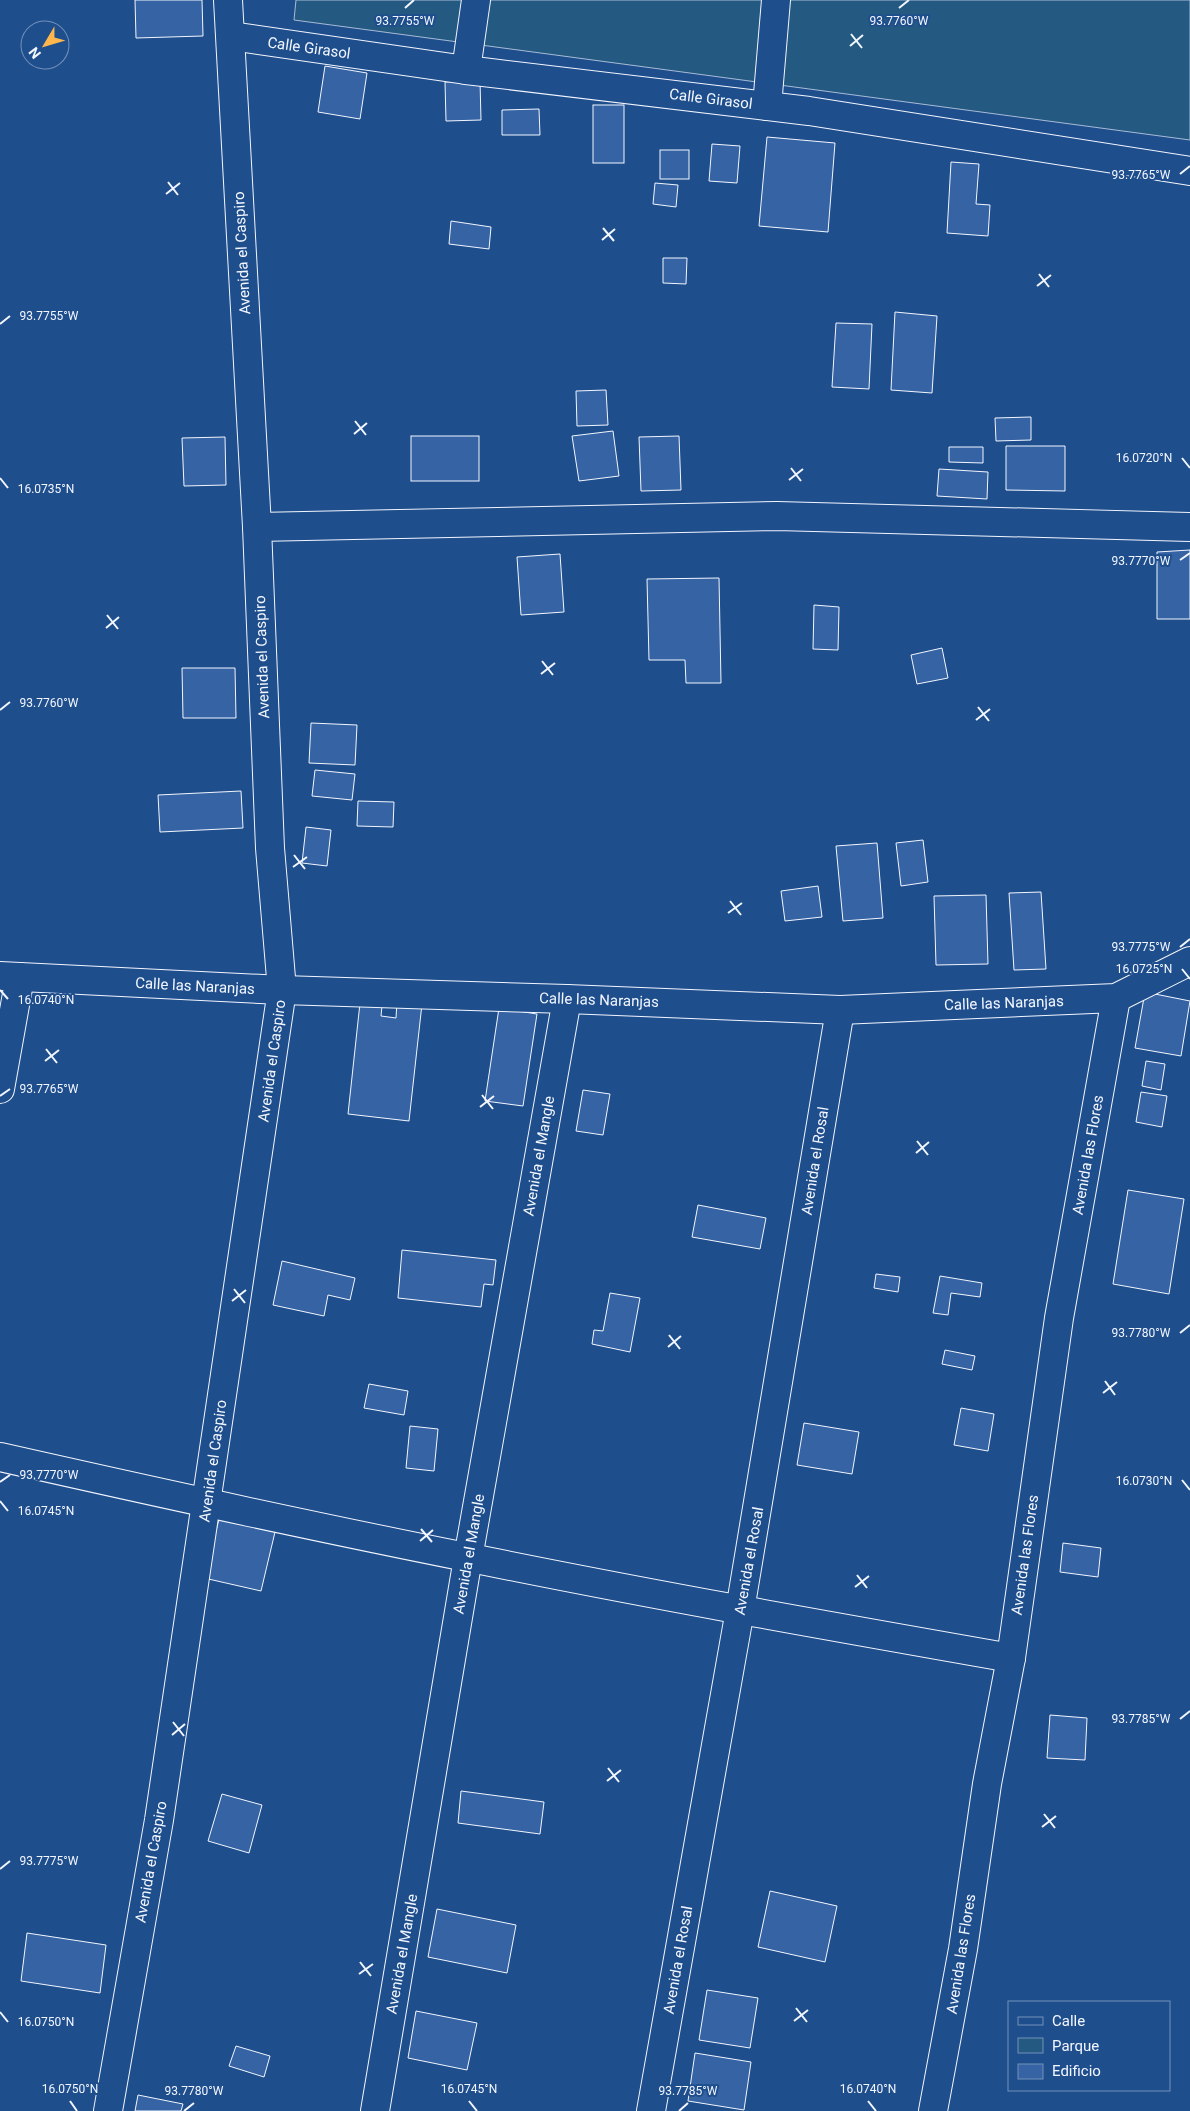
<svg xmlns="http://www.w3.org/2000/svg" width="1190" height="2111" font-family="Roboto,sans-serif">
<rect width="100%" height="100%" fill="#1f4e8c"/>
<!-- green -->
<polygon fill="#245a82" stroke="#a8bbd7" points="296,0 1190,0 1190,140 294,20"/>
<!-- building -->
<g fill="#3563a3" stroke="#f2f6ff">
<polygon points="135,0 202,0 203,36 136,38"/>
<polygon points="325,66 367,73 360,119 318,112"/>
<polygon points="480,81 481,120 446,121 445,82"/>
<rect x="593" y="105" width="31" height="58"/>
<polygon points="539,109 540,135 502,135 502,110"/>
<polygon points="767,137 835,143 828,232 759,226"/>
<polygon points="712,144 740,146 737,183 709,181"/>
<rect x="660" y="150" width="29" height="29"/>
<polygon points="951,162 979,164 976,204 990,205 988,236 947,233"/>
<polygon points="655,183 678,185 676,207 653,204"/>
<polygon points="451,221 491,227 489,249 449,244"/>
<polygon points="663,258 687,258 686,284 663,283"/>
<polygon points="895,312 937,316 932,393 891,390"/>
<polygon points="836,323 872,324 869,389 832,387"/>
<polygon points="606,390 608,425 577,426 576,391"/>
<polygon points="1031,417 1031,440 996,441 995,418"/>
<polygon points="613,431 619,476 579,481 572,436"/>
<rect x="411" y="436" width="68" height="45"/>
<polygon points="679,436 681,490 641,491 639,437"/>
<polygon points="225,437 226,485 184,486 182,438"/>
<polygon points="1006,446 1065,446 1065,491 1006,490"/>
<polygon points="949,447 983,447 983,463 949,462"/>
<polygon points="939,469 988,472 987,499 937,496"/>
<polygon points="1190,550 1190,619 1157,619 1157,552"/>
<polygon points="560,554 564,612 521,615 517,557"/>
<polygon points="719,578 721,683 686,683 685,660 649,660 647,579"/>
<polygon points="814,605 839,607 838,650 813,649"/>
<polygon points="942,648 948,678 917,684 911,655"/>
<polygon points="182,668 235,668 236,718 183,718"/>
<polygon points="311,723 357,725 355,765 309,763"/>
<polygon points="315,770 355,774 352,800 312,796"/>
<polygon points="241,791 243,828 160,832 158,795"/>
<polygon points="358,801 394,802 393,827 357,826"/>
<polygon points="306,827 331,830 327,866 302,863"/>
<polygon points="923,840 928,882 901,886 896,843"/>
<polygon points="877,843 883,918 843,921 836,846"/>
<polygon points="818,886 822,917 785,921 781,891"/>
<polygon points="1041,892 1046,969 1014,970 1009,893"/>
<polygon points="986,895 988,964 936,965 934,896"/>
<polygon points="1145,992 1190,1001 1181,1056 1135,1048"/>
<polygon points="397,1001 422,1004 409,1121 348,1114 360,1003 382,1006 381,1016 396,1018"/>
<polygon points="499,1008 537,1014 523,1106 485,1101"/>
<polygon points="1146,1061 1165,1064 1161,1090 1142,1086"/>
<polygon points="583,1090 610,1094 603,1135 576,1131"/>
<polygon points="1141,1092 1167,1096 1162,1127 1136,1122"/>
<polygon points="1128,1190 1184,1199 1169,1294 1113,1284"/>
<polygon points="698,1205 766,1218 760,1249 692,1237"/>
<polygon points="402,1250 496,1260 493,1285 484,1284 481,1307 398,1298"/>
<polygon points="282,1261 355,1278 350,1300 328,1295 324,1316 273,1305"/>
<polygon points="876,1274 900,1277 898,1292 874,1288"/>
<polygon points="940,1276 982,1283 980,1297 951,1293 948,1315 933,1313"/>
<polygon points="610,1293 640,1298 630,1352 592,1344 594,1330 603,1331"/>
<polygon points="945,1350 975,1356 972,1370 942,1364"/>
<polygon points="369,1384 408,1391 404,1415 364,1408"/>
<polygon points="961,1408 994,1414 988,1451 954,1445"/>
<polygon points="804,1423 859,1432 852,1474 797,1465"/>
<polygon points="410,1426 438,1429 434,1471 406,1468"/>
<polygon points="219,1519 275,1532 261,1591 204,1578"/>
<polygon points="1063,1543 1101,1548 1098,1577 1060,1572"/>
<polygon points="1050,1715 1087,1718 1085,1760 1047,1758"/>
<polygon points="461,1791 544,1802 540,1834 458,1823"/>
<polygon points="222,1794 262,1805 249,1853 208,1841"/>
<polygon points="770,1891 837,1906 825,1962 758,1947"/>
<polygon points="437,1909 516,1925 507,1973 428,1957"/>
<polygon points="27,1933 106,1945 100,1993 21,1981"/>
<polygon points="707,1990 758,1998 750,2048 699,2040"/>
<polygon points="416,2011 477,2023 467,2070 408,2058"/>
<polygon points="236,2046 270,2056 264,2077 229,2066"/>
<polygon points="695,2053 751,2062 744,2110 688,2101"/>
<polygon points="138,2095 183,2104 181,2111 135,2111"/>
</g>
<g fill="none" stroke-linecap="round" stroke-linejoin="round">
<!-- street casing -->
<g stroke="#f2f6ff" stroke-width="30">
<g id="street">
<polyline points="231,36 466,70 809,111 1190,171"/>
<polyline points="466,70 476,0"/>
<polyline points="767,106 776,0"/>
<polyline points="257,527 777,516 1190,527"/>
<polyline points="0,976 282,990 567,999 840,1010 1116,998 1190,961"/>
<polyline points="0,1089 20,977"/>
<path d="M0,1457c155,35 310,69 466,100 181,37 363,69 545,101"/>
<polyline points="108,2111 159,1820 282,990 270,848 257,527 228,0"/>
<polyline points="375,2111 468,1558 567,999"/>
<polyline points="651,2111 740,1610 840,1010"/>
<polyline points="933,2111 963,1949 987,1784 1011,1658 1059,1318 1116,998"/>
</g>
</g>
<!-- street -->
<use href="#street" stroke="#1f4e8c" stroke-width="28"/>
</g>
<!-- ticks -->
<path fill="none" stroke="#f2f6ff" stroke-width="2" d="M405,8l9,-8M899,8l10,-8M851,34l11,14M850,46l13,-11M1180,174l10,-8M168,182l10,13M166,194l14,-11M603,228l11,13M602,240l13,-11M1039,274l10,13M1037,286l14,-11M0,324l10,-8M355,421l11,14M354,434l13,-11M1182,458l8,10M791,468l10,13M0,478l8,10M789,480l14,-11M1180,560l10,-7M107,615l11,14M106,628l13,-11M542,661l11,14M541,674l14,-11M978,707l11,14M0,710l10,-8M976,720l14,-11M294,855l11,14M293,867l14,-10M730,901l11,14M728,913l14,-10M1180,947l10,-8M1182,969l8,10M0,990l8,9M46,1049l11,14M45,1061l14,-11M482,1095l11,14M0,1096l10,-7M480,1107l14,-11M917,1141l11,14M916,1153l13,-11M234,1289l11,14M232,1301l14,-11M1180,1333l10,-8M669,1335l11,14M668,1347l13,-11M1105,1381l10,14M1103,1393l14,-11M1182,1480l8,10M0,1482l10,-7M0,1501l8,10M421,1529l11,13M420,1541l13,-11M857,1575l10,13M855,1587l14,-11M1180,1719l10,-8M173,1722l11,14M172,1735l13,-11M608,1768l11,14M607,1781l14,-11M1044,1814l11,14M1042,1827l14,-11M0,1869l10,-8M360,1962l11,14M359,1974l14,-10M796,2008l11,14M0,2012l8,10M794,2021l14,-11M70,2101l7,10M469,2101l8,10M868,2101l8,10M184,2111l10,-8M679,2111l9,-8"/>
<g text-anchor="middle" stroke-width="4" stroke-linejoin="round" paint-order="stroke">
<!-- street labels -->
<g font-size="15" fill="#f2f6ff" stroke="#1f4e8c">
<text transform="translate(309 48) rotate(8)" y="5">Calle Girasol</text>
<text transform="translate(711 99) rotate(7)" y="5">Calle Girasol</text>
<text transform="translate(242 253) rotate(-93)" y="5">Avenida el Caspiro</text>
<text transform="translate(262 657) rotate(-92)" y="5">Avenida el Caspiro</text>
<text transform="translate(195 986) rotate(3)" y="5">Calle las Naranjas</text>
<text transform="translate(599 1000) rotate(2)" y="5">Calle las Naranjas</text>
<text transform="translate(1004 1003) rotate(-2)" y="5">Calle las Naranjas</text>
<text transform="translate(272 1061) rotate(-82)" y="5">Avenida el Caspiro</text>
<text transform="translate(1088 1155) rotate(-80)" y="5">Avenida las Flores</text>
<text transform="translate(539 1156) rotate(-80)" y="5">Avenida el Mangle</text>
<text transform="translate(815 1161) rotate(-81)" y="5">Avenida el Rosal</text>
<text transform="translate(213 1461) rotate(-82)" y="5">Avenida el Caspiro</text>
<text transform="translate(469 1554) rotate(-80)" y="5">Avenida el Mangle</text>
<text transform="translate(1025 1555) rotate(-82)" y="5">Avenida las Flores</text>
<text transform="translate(749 1561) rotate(-80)" y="5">Avenida el Rosal</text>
<text transform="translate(151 1862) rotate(-80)" y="5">Avenida el Caspiro</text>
<text transform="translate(402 1954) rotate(-80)" y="5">Avenida el Mangle</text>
<text transform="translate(961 1954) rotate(-81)" y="5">Avenida las Flores</text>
<text transform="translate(678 1960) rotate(-80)" y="5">Avenida el Rosal</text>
</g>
</g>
<g font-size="12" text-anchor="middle" fill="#f2f6ff" stroke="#1f4e8c" stroke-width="4" stroke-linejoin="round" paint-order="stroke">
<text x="405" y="25">93.7755°W</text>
<text x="899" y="25">93.7760°W</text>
<text x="1141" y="179">93.7765°W</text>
<text x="49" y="320">93.7755°W</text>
<text x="1144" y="462">16.0720°N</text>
<text x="46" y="493">16.0735°N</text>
<text x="1141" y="565">93.7770°W</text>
<text x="49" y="707">93.7760°W</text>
<text x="1141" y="951">93.7775°W</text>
<text x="1144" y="973">16.0725°N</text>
<text x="46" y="1004">16.0740°N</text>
<text x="49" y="1093">93.7765°W</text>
<text x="1141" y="1337">93.7780°W</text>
<text x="49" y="1479">93.7770°W</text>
<text x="1144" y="1485">16.0730°N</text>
<text x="46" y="1515">16.0745°N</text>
<text x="1141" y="1723">93.7785°W</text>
<text x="49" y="1865">93.7775°W</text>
<text x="46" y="2026">16.0750°N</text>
<text x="70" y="2093">16.0750°N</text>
<text x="469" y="2093">16.0745°N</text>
<text x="868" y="2093">16.0740°N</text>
<text x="194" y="2095">93.7780°W</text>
<text x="688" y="2095">93.7785°W</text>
</g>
<!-- legend -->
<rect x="1008" y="2001" width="162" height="90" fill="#1f4e8c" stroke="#7391ba"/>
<rect x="1018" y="2017" width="25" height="8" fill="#1f4e8c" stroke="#7391ba"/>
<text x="1052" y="2026" font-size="15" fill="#f2f6ff">Calle</text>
<rect x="1018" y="2038" width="25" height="15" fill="#245a82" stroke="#7391ba"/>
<text x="1052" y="2051" font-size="15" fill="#f2f6ff">Parque</text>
<rect x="1018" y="2064" width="25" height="15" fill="#3563a3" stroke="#7391ba"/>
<text x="1052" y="2076" font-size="15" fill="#f2f6ff">Edificio</text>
<!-- north arrow -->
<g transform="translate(45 45) rotate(232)"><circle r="24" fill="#1f4e8c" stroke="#7391ba"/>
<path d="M0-4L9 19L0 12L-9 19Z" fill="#ffb74d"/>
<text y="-8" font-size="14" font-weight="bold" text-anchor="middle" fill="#f2f6ff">N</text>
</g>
</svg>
